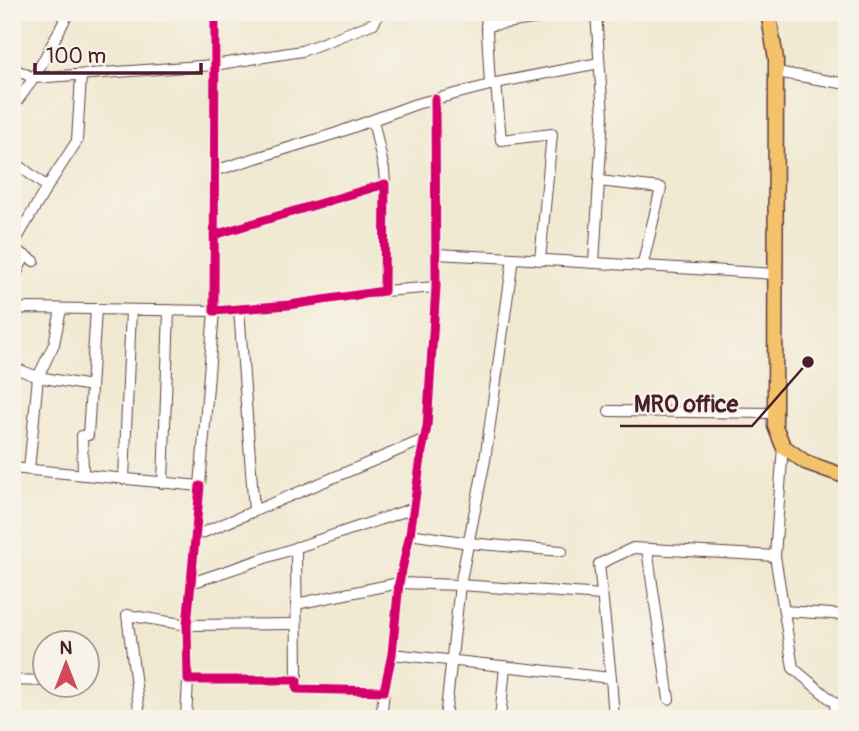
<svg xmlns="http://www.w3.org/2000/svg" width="859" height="731" font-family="Pangolin,sans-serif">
<rect width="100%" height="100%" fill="#f7f3e8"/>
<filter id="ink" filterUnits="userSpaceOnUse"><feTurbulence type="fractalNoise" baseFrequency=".0143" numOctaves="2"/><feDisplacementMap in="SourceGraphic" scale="14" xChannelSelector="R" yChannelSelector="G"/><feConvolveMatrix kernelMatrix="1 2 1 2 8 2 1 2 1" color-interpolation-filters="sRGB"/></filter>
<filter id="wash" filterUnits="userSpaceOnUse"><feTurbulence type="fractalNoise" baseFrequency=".00686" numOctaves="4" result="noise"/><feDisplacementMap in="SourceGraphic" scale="28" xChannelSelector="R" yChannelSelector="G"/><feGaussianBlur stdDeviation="1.57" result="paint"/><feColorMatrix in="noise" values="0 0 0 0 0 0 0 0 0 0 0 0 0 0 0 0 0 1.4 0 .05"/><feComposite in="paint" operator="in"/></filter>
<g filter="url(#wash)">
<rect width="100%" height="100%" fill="#f0e9d2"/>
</g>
<g filter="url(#ink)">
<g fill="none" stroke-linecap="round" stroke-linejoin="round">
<!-- minor casing -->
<g stroke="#633d44" stroke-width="12">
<g id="minor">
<polyline points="486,26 578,12"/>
<polyline points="12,68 34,78 214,65 302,51 374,23 379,12"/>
<polyline points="776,72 847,84"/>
<polyline points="496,83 599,63"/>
<polyline points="490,85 496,83 501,140 552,134 540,260"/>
<polyline points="12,108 34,78 69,12"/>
<polyline points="373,120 384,170 385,184"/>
<polyline points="12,160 47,187 12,247"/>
<polyline points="214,171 337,133 416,104 490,85 486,12"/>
<polyline points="599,181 661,188 642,267"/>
<polyline points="47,187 77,141 81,76"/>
<polyline points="214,235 385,184 384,291 289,305 214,311 215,12"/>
<polyline points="12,248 34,261"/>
<polyline points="436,254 513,258 485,460 460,585 445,719"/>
<polyline points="513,258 775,274"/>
<polyline points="594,263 603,115 596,12"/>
<polyline points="12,282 25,256"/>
<polyline points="384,291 436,287"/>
<polyline points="239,309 254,511"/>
<polyline points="12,310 28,308 214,311 200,486 12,468"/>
<polyline points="12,367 38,377 91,386"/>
<polyline points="609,411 775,413"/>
<polyline points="29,469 38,377 54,344 61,309"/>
<polyline points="83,475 82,436 88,435 96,309"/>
<polyline points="124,479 131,310"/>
<polyline points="163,483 169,310"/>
<polyline points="200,486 187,625 188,680 297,680 297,689 384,691 392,654 399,583 410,534 422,451 427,427 436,287 435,99"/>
<polyline points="410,534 469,543 562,551"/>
<polyline points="195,536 425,439"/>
<polyline points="296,547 297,680"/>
<polyline points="647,549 669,699"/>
<polyline points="775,556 793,668 835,703 836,719"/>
<polyline points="191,583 414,508"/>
<polyline points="296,604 399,583 460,585 602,595"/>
<polyline points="784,611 847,615"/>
<polyline points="392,654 611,678 599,564 633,548 775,556 783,446"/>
<polyline points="611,678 614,719"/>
<polyline points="12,680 46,681"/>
<polyline points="139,719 139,709 127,615 187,625 296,624"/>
<polyline points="186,719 188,680"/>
<polyline points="381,719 384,691"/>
<polyline points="500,719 505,666"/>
</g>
</g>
<!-- primary casing -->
<g stroke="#633d44" stroke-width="17">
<polyline id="primary" points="768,12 776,59 775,426 783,446 805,462 847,477"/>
</g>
<!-- minor -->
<use href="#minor" stroke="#fff" stroke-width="10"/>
<!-- primary -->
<use href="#primary" stroke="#f3c26a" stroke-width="14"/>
<!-- cycleway casing -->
<g stroke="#f7f3e8" stroke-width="13">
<g id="cycleway">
<polyline points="214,235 385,184 384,291 289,305 214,311 215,12"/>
<polyline points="200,486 187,625 188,680 297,680 297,689 384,691 392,654 399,583 410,534 422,451 427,427 436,287 435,99"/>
</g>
</g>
<!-- cycleway -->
<use href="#cycleway" stroke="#d6006c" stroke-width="9"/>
</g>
</g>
<!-- callouts -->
<path fill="none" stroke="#4a1f2b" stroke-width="2.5" d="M808 362L752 426H620"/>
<circle fill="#4a1f2b" stroke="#f7f3e8" stroke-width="2.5" cx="808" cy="362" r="7"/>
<g font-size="23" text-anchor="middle" font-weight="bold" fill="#4a1f2b" stroke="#f7f3e8" stroke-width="5" stroke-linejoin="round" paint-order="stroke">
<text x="686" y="412">MRO office</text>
</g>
<!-- margin -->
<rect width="859" height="731" fill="none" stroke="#f7f3e8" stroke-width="42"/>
<!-- north arrow -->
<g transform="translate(66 664)"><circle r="33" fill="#f7f3e8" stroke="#b29e9c" stroke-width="2"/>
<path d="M0-5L12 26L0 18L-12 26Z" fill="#d1495b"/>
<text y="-10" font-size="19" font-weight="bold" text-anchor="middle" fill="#4a1f2b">N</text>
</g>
<!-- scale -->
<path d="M35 63v10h166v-10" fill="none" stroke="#4a1f2b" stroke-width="3.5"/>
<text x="46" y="63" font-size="21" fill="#4a1f2b" stroke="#f7f3e8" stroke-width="5" paint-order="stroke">100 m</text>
</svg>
